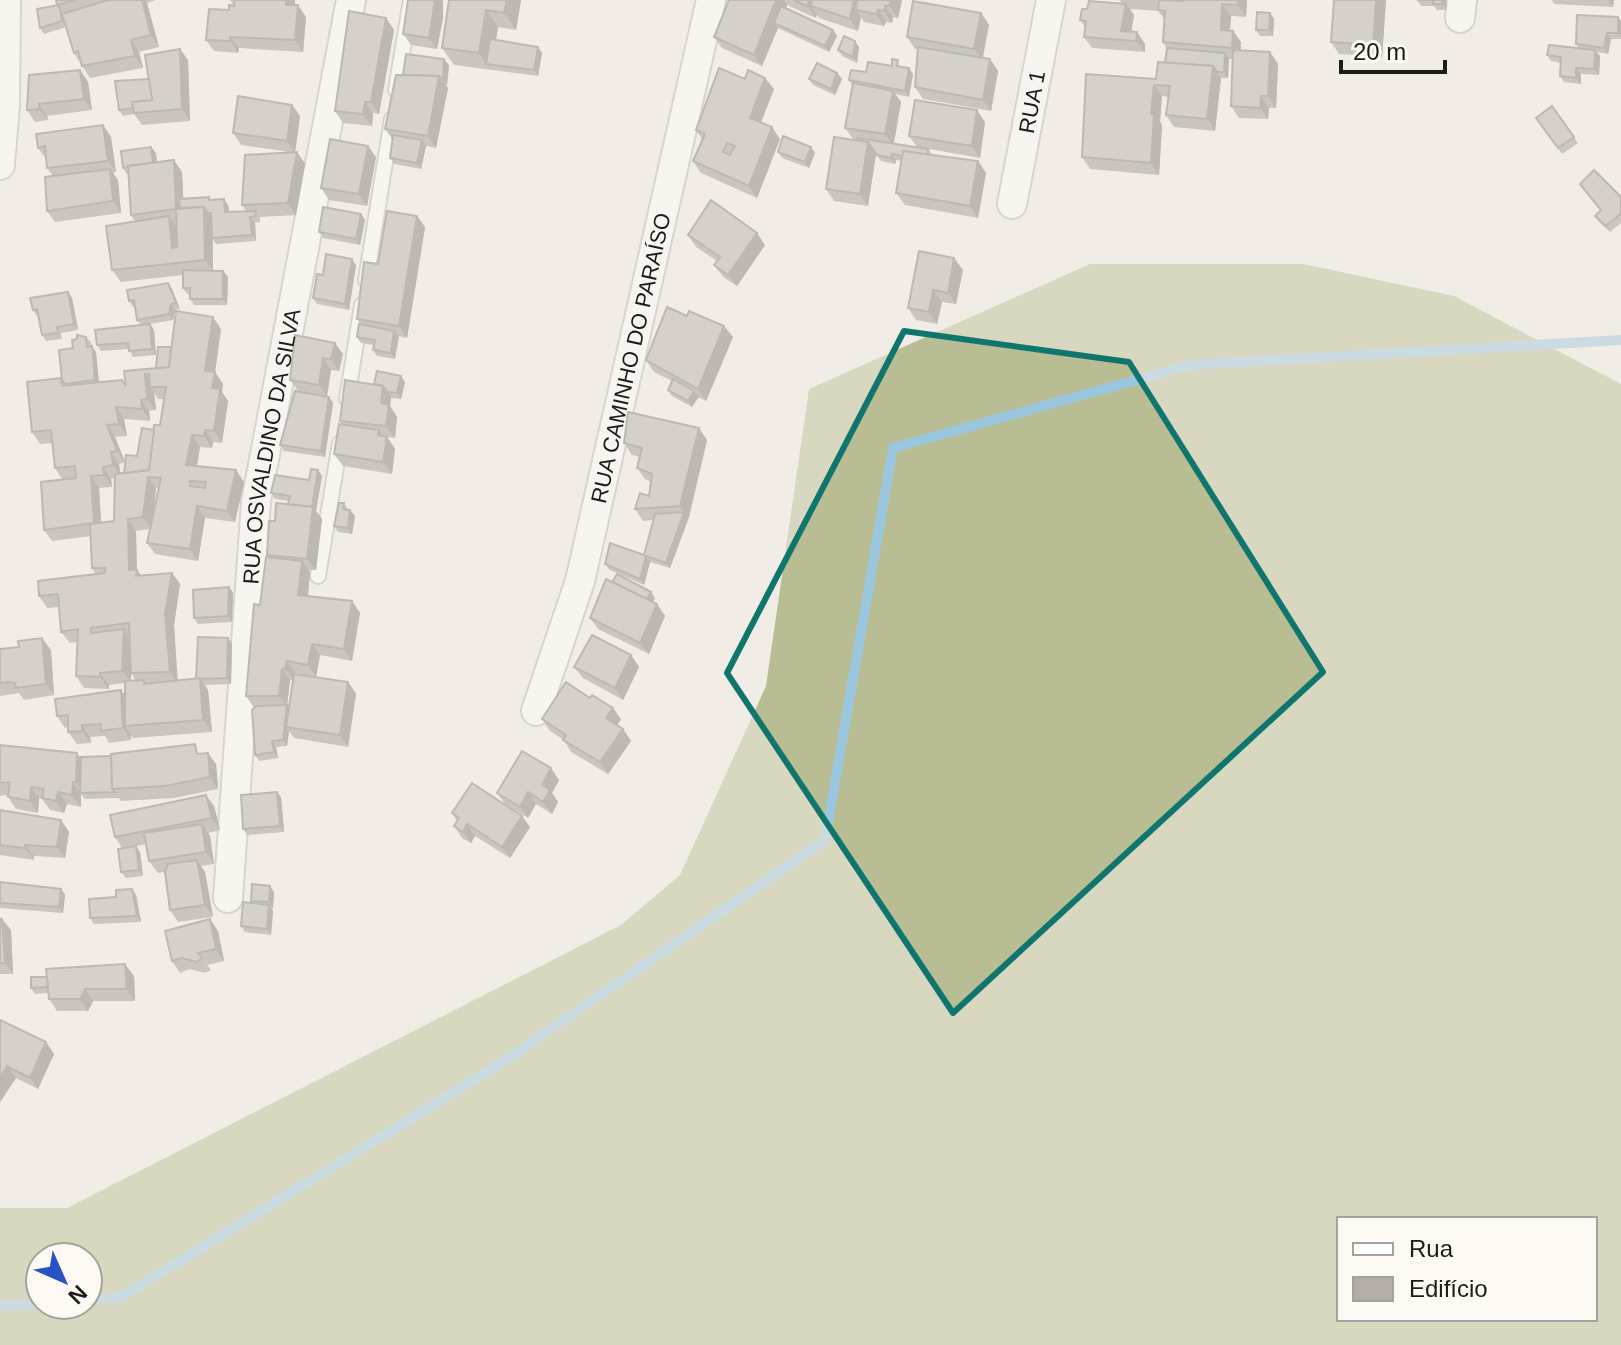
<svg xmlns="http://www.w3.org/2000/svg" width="1621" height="1345" font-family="Arial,sans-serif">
<rect width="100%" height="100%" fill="#f2ece6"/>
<!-- forest -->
<path fill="#b9bd93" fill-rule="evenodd" d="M1090,264h213l151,32 167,88v961h-1621v-137h67l554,-283 59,-50 86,-189 43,-297zM1339,1219h256v100h-256zM40,1257h48v48h-48z"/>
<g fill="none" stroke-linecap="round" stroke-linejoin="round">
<!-- stream -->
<g stroke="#9ac7de" stroke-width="10">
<polyline points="88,1300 120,1298 506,1060 825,840 893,448 1190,365 1621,340"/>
<polyline points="0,1306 40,1304"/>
</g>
<!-- service casing -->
<g stroke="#bbb5af" stroke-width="18">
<g id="service">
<polyline points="396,90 411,0"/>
<polyline points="366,280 392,119"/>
<polyline points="347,399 362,305"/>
<polyline points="318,576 340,443"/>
</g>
</g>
<!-- minor casing -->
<g stroke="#bbb5af" stroke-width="32">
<g id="minor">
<polyline points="1460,18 1462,0"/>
<polyline points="0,165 5,104 6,0"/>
<path id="s1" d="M1012,204l39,-204"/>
<path id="s2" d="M536,711l44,-130 131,-581"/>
<path id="s3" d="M228,898l28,-396 95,-502"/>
</g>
</g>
<!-- service -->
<use href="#service" stroke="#fff" stroke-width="14"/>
<!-- minor -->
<use href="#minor" stroke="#fff" stroke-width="28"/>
</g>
<!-- wall -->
<g fill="#999590" fill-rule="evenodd">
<polygon points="56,0 156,0 147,3 159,47 139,52 143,68 90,78 74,53 66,27 44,34 40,28 58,5"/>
<polygon points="230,0 295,0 295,5 306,17 303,52 239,48 238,53 214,51 206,40 229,10 234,6"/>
<polygon points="408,0 442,0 443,1 443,18 437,49 411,45 403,34"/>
<polygon points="449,0 521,0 516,30 498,27 496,40 538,47 542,53 538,76 454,65 442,48"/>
<polygon points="729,0 902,0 898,18 893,17 892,23 886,22 884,26 864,22 861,17 858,31 819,18 817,14 816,18 787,5 786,8 833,30 837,36 829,52 778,28 762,66 722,48 714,37"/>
<polygon points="1119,0 1247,0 1246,17 1231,16 1230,30 1233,31 1241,42 1240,51 1270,52 1278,64 1276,108 1269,108 1268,119 1239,118 1231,106 1233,59 1229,59 1228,78 1221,78 1215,131 1174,127 1166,115 1168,97 1162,96 1160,121 1162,126 1159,175 1090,169 1082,157 1156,79 1165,63 1167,48 1163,42 1165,20 1158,11 1130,9 1134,15 1131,32 1145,44 1145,52 1092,48 1084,37 1085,27 1080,20 1087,9 1122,3"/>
<polygon points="1334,0 1386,0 1382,57 1339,54 1331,42"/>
<polygon points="1417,0 1446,0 1447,10 1437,10 1434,6 1421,6"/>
<polygon points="1552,0 1614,0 1613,7 1554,4"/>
<polygon points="981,13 989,25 983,58 990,59 998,71 991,111 923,99 915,87 917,49 915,49 907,37"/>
<polygon points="1270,13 1274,19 1273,36 1260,36 1256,30"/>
<polygon points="1618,17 1621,21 1621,39 1611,39 1608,54 1597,52 1600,56 1599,75 1581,74 1581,84 1564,82 1560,76 1561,63 1551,61 1547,55 1579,48 1576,44"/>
<polygon points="386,18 394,30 379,114 373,113 372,126 343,123 335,111"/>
<polygon points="859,47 857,63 842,56 838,50"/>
<polygon points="188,60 190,121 142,125 134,114 123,116 119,110 149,79"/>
<polygon points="449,65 447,85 446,85 448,88 436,148 426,146 421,169 394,164 390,158 393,140 385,129 403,75"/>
<polygon points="892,66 902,66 902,67 909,68 913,74 909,97 895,94 901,102 894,144 917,147 909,136 985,122 980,158 929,149 932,155 978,161 986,173 978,218 905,205 896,193 902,161 896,160 895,164 881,161 876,154 868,206 834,201 826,189 853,139 845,128 853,86 849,80 866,72"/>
<polygon points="837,73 842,79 835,95 813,85 809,79"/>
<polygon points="745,79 774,89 761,122 780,139 757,198 701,173 693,161 702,139 696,130"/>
<polygon points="88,82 92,110 47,116 48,120 35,122 27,110"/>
<polygon points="292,105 300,116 295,152 297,152 305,164 296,215 260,217 260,222 255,223 256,241 216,244 213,240 213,271 223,271 228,277 227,305 194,305 190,299 190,294 187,294 183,288 183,275 121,282 112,270 135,221 131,215 129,173 127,174 123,168 156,153 157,162 182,172 183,199 211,200 228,205 229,212 246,211 242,205 290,152 241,145 233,133"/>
<polygon points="1552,106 1578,143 1562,154 1536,118"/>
<polygon points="103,125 111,137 116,172 113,173 118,180 121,213 55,222 47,211 53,176 47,168 46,159 38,148"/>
<polygon points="778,152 815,153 809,168 782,158"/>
<polygon points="376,157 367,206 329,200 321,188"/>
<polygon points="1621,197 1621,223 1610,232 1599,222 1595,216"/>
<polygon points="361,214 365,220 360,245 323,238 319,232"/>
<polygon points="417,216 425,227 407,338 398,336 395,359 377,356 373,350 374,345 361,343 357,337 361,325 357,319 378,264"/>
<polygon points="688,235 765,245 737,286 723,277 714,265 717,261 696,247"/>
<polygon points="356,265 349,310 317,304 313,298"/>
<polygon points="963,270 956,304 942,302 937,324 916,320 908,308"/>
<polygon points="172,289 180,309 175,310 173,320 150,324 154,330 156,355 133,357 129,349 101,351 97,345 141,325 137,320 135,306 133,307 129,301"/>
<polygon points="68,292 72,298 78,330 61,333 62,339 46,341 42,335 38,315 37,316 33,310"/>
<polygon points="687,316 724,326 733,337 706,401 698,397 692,407 672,396 668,390 672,381 654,372 646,360"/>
<path d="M221,329l-6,43 8,12 -1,8 6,9 -6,42 -9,-1 -1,6 -12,-1 -3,19 47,16 -9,40 -30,-4 -7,43 -43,-7 -8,-11 3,-14 -14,2 1,39 4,5 31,-2 8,11 -6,41 3,55 19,-1 36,-35 -1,40 -26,1 3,5 4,42 -79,6 -2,-3v5l-22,3 -4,-7 -15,1 1,6 -14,1 -9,-12v-5l-3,1 -8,-12 64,-26 4,5v-12l-16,2v4l-25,-1 -8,-12 1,-34 -7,1 -9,-11 -2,-25 -12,1 -8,-12 57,-22 -4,-6 -1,-32 -39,5 -8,-11 19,-50 -8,-12 -3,-25 -12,1 -8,-12 30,-52 11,-32 13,-11 5,5v4l5,6 3,30 27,4 30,-18 15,-21zM154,392l4,7h6l-4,26 -6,5 -17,26 -13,17h-4l-1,-9 6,-2 -10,-25 12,-1 -3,-17 26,2 -1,-10 7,-1zM115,478l-1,43 -13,2 -2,-35 13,-1 -1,-8zM156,488l3,1 -5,23zM131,673l5,8h-5z"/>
<polygon points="295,335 343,354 339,371 331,370 327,396 329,397 333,403 325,457 284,451 280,445 298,391 290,380"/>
<polygon points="405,382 401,399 391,398 390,406 397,417 395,438 387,437 395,449 392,474 343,466 334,454 342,424 340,421 374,384"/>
<polygon points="707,440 689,517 670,568 650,562 644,585 610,570 605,564 644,555 654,520 643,521 635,509 649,496 651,482 645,479 637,468 640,457 632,455 624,443"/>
<path d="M318,470l4,6 -6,35 6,8 -6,51h-7l1,2 -2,24 44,5 8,12 -8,48 -32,-6 -4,22 -21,-4v1l53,8 8,12 -8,53 -54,-9 -5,-7 -2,15 -11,1 2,11 -19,3 -4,-6 -1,-47 -8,-12 22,-139 -1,-2 8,-34 13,-17 1,-3 -14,-2 -4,-6 38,-13zM290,680l3,1 -4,26 -2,-2z"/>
<polygon points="344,503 348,510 350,510 355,516 352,534 338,532 334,526"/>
<polygon points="229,587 233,593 232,622 198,624 194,618"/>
<polygon points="655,598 653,602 665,616 649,654 598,629 590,618"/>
<polygon points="0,649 51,650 54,695 24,700 19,693 0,696"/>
<polygon points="631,655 639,667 623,700 583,678 574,667"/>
<polygon points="542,719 621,719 617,725 623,729 631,741 608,774 571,752 564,740 550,731"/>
<polygon points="0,745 77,753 81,759 202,754 216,764 218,789 174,798 121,801 119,798 85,799 81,794 81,807 67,804 64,813 50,810 42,799 39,798 38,813 16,809 8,797 8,795 0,796"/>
<polygon points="559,780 552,793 558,802 552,814 536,804 528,818 505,804 497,793"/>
<polygon points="281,797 284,832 247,835 243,829"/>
<polygon points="214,806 220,830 208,833 210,836 214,864 201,866 205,872 213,917 178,922 170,910 165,872 158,873 149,861 146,844 136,846 140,852 143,876 126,878 121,872 122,848 115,837"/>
<polygon points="0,810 61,820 69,832 65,858 34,856 34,860 0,855"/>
<polygon points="452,813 530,827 510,858 475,836 471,843 462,838 454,826 457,821"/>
<polygon points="0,882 61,889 65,895 63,913 0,908"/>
<polygon points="132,889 136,895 141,922 94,924 90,918 116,897"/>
<polygon points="274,892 273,908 272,908 273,911 271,935 245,932 241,926 253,903 251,901"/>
<polygon points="0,919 11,930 13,974 0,974"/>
<polygon points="218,931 224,961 207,965 211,970 205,973 190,969 180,973 172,961"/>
<polygon points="134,976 135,1001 93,1001 88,1011 57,1011 49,999 48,993 35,994 31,988"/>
<polygon points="0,1020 46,1042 54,1054 38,1089 16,1078 0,1102"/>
</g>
<!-- shaded-wall -->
<g fill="#7d7975">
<polygon points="142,0 146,0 147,3 159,47 151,35"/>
<polygon points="286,0 295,0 294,16 286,5"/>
<polygon points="435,0 442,0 443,1 443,18 437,49 429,38"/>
<polygon points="507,0 521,0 516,30 504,13"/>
<polygon points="776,0 784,0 787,5 779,25 774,23 778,28 762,66 754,55"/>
<polygon points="809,0 821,0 811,6 817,14 816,18 807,6"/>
<polygon points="854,0 865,0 856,10 861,17 858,31 850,19"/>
<polygon points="891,0 902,0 898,18 889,6"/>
<polygon points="1238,0 1247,0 1246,17 1238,5"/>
<polygon points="1376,0 1386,0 1382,57 1373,45"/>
<polygon points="1442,0 1446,0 1447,10 1443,4"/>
<polygon points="1608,0 1614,0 1613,7"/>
<polygon points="1126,4 1134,15 1130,40 1121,31"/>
<polygon points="1222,4 1231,16 1229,41 1221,30"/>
<polygon points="298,5 306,17 303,52 295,40"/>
<polygon points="885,6 893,17 892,23 884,11"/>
<polygon points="486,10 498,27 492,65 486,64 479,53"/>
<polygon points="878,10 886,22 884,26 876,14"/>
<polygon points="981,13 989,25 982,60 974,49"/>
<polygon points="1270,13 1274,19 1273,36 1269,30"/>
<polygon points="1618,17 1621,21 1621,37 1618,33"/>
<polygon points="386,18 394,30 379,114 371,102"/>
<polygon points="833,30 837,36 829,52 825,46"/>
<polygon points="1233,31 1241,42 1240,60 1232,48"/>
<polygon points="1137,32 1145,44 1145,52 1136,41"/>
<polygon points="1607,33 1611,39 1608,54 1604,48"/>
<polygon points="230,37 239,48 238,53 230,41"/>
<polygon points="131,40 139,52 143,68 135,56"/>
<polygon points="855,41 859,47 857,63 853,57"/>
<polygon points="538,47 542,53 538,76 534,70"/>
<polygon points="180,49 188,60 190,121 182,109"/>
<polygon points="1595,50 1600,56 1599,75 1594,69"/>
<polygon points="1270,52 1278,64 1276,108 1268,96"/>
<polygon points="1225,53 1229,59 1228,78 1224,72"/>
<polygon points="444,59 449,65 447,85 443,79"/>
<polygon points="990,59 998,71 991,111 983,100"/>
<polygon points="1213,66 1221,78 1215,131 1207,119"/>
<polygon points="909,68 913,74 909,97 905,91"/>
<polygon points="1576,68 1581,74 1581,84 1576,78"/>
<polygon points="80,70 88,82 92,110 84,99"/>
<polygon points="837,73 842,79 835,95 831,89"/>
<polygon points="439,76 448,88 436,148 428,136"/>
<polygon points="765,78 774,89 758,130 750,118"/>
<polygon points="1154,85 1162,96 1160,121 1162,126 1159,175 1151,163 1151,114"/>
<polygon points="893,91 901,102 893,146 885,134"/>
<polygon points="1261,96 1269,108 1268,119 1260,108"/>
<polygon points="365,102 373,113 372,126 363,114"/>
<polygon points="39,104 47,116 48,120 39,109"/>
<polygon points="292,105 300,116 295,153 287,141"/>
<polygon points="977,110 985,122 980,158 972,146"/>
<polygon points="103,125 111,137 116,172 108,161"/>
<polygon points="772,127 780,139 757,198 749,186"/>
<polygon points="422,140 426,146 421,169 417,163"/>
<polygon points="868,142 876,154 868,206 860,194"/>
<polygon points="368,146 376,157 367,206 359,194"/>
<polygon points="151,147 156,153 157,170 153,164"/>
<polygon points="811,147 815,153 809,168 805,162"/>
<polygon points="297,152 305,164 296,215 288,203"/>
<polygon points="892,154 896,160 895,164 891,158"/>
<polygon points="174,160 182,172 184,214 176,209"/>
<polygon points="978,161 986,173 978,218 970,206"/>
<polygon points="110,169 118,180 121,213 113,201"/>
<polygon points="224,199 228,205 230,218 225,212"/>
<polygon points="204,207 212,219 213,271 205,260"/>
<polygon points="361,214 365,220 360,245 356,239"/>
<polygon points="169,216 177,228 181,260 172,248"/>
<polygon points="417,216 425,227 407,338 399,326"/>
<polygon points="250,217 255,223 256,241 252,235"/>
<polygon points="757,233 765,245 737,286 728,275"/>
<polygon points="954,258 963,270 956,304 948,293"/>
<polygon points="352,259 356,265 349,310 345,304"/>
<polygon points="223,271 228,277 227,305 223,299"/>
<polygon points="168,283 172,289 180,309 176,303"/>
<polygon points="933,290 942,302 937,324 929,312"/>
<polygon points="68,292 72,298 78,330 74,324"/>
<polygon points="171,304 175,310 173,320 169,314"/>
<polygon points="213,317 221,329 215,372 223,384 222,392 228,401 222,443 214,431 212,388 205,371"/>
<polygon points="150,324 154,330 156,355 152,349"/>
<polygon points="724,326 733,337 706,401 698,389"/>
<polygon points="394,331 399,337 395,359 391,353"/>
<polygon points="335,343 343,354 339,371 331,359"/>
<polygon points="92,346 96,352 99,386 95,380"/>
<polygon points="323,358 331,370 327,396 319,385"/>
<polygon points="145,374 153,386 150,387 154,392 156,410 147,399"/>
<polygon points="401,376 405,382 401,399 397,393"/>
<polygon points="383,386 391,397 390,406 397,417 395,438 386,426 381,403"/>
<polygon points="694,391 699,397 692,407 688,401"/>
<polygon points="329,397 333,403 325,457 321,451"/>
<polygon points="141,400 149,411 150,421 142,409"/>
<polygon points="116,407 124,419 127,436 119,424"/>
<polygon points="107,425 115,437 125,462 117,451"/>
<polygon points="699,428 707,440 689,517 670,568 666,563 684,512 680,506"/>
<polygon points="205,430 213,442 212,448 204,436"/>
<polygon points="379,430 387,441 387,437 395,449 392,474 383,462 378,435"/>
<polygon points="192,435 200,447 195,476 186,465"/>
<polygon points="111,452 119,464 121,477 113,465"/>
<polygon points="103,467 111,479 112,487 104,475"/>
<polygon points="236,470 244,482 235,522 227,511"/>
<polygon points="318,470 322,476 316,511 322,519 316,570 307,559 311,512"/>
<polygon points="91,476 99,488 102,535 94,523"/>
<polygon points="148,477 156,488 152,529 143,517"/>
<polygon points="197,506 205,518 198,561 190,549"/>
<polygon points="350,510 355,516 352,534 348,528"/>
<polygon points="128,519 136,531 137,571 137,570 145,581 129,570"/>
<polygon points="646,556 650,562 644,585 640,579"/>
<polygon points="302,561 310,572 307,606 298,595"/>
<polygon points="172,573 180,584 174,625 178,684 170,672 165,614"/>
<polygon points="229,587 233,593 232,622 228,616"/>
<polygon points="651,592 655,598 650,608 645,602"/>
<polygon points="352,601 360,613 352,661 344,649"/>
<polygon points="657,604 665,616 649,654 640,643"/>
<polygon points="124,629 132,640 131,682 122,671"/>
<polygon points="42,638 51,650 54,695 46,684"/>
<polygon points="228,638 232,644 231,684 227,678"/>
<polygon points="312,644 320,655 316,677 308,665"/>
<polygon points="631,655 639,667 623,700 615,688"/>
<polygon points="287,661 295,673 294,681 285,669"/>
<polygon points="282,669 290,680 287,707 279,696"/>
<polygon points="100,673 109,685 109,689 100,677"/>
<polygon points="200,678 208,690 212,732 203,720"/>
<polygon points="348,682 356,694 348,747 340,735"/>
<polygon points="121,690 129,702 125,726 131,735 131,740 123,728"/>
<polygon points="287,705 291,711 286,727 289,731 287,746 283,740"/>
<polygon points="613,708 621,719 614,730 606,718"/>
<polygon points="82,725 90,737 91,743 82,731"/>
<polygon points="623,729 631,741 608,774 600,762"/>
<polygon points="272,741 276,747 278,758 274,752"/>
<polygon points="77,753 85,765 85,794 76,782"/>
<polygon points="208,753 216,764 218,789 210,777"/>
<polygon points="551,768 559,780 552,793 558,802 552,814 543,802 542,785"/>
<polygon points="73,782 81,794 81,807 72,795"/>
<polygon points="31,787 39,798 38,813 30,801"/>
<polygon points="58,792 67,804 64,813 56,801"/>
<polygon points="277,792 281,797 284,832 280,826"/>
<polygon points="528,792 536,804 528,818 520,807"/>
<polygon points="206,795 214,806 220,830 212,818"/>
<polygon points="522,816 530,827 510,858 502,847"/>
<polygon points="61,820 69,832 65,858 57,847"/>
<polygon points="202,824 210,836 214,864 206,852"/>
<polygon points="467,824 475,836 471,843 463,832"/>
<polygon points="25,845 34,856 34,860 25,848"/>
<polygon points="136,846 140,852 143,876 139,870"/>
<polygon points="197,860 205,872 213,917 205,905"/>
<polygon points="270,886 274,892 273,908 269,902"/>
<polygon points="61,889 65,895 63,913 59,907"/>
<polygon points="132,889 136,895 141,922 137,916"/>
<polygon points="269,905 273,911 271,935 267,929"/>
<polygon points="2,919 11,930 13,974 5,963"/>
<polygon points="210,919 218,931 224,961 216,949"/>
<polygon points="125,964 134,976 135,1001 127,989"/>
<polygon points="85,989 93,1001 88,1011 80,999"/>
<polygon points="46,1042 54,1054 38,1089 30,1078"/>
<polygon points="7,1066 16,1078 0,1102 0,1078"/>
</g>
<!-- building -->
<g fill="#b2ada7" stroke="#7d7975" stroke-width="2" fill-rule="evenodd">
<polygon points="56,0 76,0 57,5"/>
<polygon points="108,0 142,0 151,35 131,40 135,56 82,66 78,51 74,53 62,14"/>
<polygon points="235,0 286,0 286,5 298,5 295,40 230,37 230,41 206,40 209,9 229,10 229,5 234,6"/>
<polygon points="408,0 435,0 429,38 403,34"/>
<polygon points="449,0 507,0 504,13 486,10 479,53 442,48"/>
<polygon points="729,0 776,0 754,55 714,37"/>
<polygon points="794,0 809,0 807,6"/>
<polygon points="812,0 854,0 850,19 811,6"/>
<polygon points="857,0 891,0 889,6 885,6 884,11 878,10 876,14 856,10"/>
<polygon points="1159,0 1183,1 1184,0 1238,0 1238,5 1222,4 1221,30 1233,31 1232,48 1163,42 1165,11 1158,10"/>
<polygon points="1334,0 1376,0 1373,45 1331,42"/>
<polygon points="1417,0 1442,0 1443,4 1433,4 1433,0"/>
<polygon points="913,1 981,13 974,49 907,37"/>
<polygon points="1089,1 1126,4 1121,31 1137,32 1136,41 1084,37 1086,21 1080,20 1082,9 1087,9"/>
<polygon points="58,5 60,8 62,21 40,28 37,9"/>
<polygon points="781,6 833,30 825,46 774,23"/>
<polygon points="349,11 386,18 371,102 365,102 363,114 335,111"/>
<polygon points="1257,12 1270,13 1269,30 1256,30"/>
<polygon points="1577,15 1618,17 1618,33 1607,33 1604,48 1576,44"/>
<polygon points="844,36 855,41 853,57 838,50"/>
<polygon points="490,39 538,47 534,70 486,64"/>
<polygon points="1549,45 1595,50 1594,69 1576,68 1576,78 1560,76 1561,57 1547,55"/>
<polygon points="918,47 990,59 983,100 915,87"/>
<polygon points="1167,48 1225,53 1224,72 1217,72 1213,66 1165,63"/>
<polygon points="180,49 182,109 134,113 132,102 152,100 145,55"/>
<polygon points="1233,50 1270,52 1268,96 1261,96 1260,108 1231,106"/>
<polygon points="406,54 444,59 443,79 439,76 403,75"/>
<polygon points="892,59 898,60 897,66 909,68 905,91 849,80 851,70 866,72 868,62 892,66"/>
<polygon points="1158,62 1213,66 1207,119 1166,115 1170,86 1154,85 1151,114 1154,114 1151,163 1082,157 1086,74 1156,79"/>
<polygon points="817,63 837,73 831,89 809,79"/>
<path d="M719,68l26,11 3,-9 17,8 -15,40 22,9 -23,59 -56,-25 12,-27 -9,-4zM727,143l8,3 -5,9 -7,-3z"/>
<polygon points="80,70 84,99 39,104 39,109 27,110 29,75"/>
<polygon points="396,75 439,76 428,136 385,129"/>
<polygon points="149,79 152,100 132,102 133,108 119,110 115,81"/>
<polygon points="853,83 893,91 885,134 845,128"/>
<polygon points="238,96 292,105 287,141 233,133"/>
<polygon points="915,100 977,110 972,146 909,136"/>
<polygon points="1552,106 1574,137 1558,148 1536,118"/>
<polygon points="103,125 108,161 47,168 45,146 38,148 36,134"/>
<polygon points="393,135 422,140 417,163 390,158"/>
<polygon points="783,136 811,147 805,162 778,152"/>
<polygon points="834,137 868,142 860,194 826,189"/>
<polygon points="858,138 928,149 927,155 903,151 903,156 892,154 891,158 877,155 868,142 857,140"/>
<polygon points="330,139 368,146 359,194 321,188"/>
<polygon points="151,147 153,163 128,166 128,167 123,168 121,151"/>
<polygon points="903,151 978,161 970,206 896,193"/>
<polygon points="297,152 288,203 242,205 245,155"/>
<polygon points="174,160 176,209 131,215 128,166"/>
<polygon points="110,169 113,201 47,211 45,177"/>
<polygon points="1594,170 1621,197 1621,213 1606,226 1595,216 1601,210 1580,184"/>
<polygon points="209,197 209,200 224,199 225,212 256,211 256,216 250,217 252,235 212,238 211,213 208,213 204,207 180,208 179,199"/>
<polygon points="711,200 757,233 728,275 714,265 720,257 688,235"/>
<polygon points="204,207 205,260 112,270 106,226 169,216 172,248 177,247 176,209"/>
<polygon points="323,207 361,214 356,239 319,232"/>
<polygon points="387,211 417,216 399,326 357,319 364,262 378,264"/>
<polygon points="919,251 954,258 948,293 933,290 929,312 908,308"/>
<polygon points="326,254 352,259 345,304 313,298 317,274 323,275"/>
<polygon points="183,270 223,271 223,299 190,299 190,288 183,288"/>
<polygon points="168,283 176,303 171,304 169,314 137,320 134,300 129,301 127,290"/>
<polygon points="68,292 74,324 57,327 58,333 42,335 37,309 33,310 30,298"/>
<polygon points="667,307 687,316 689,311 724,326 698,389 646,360"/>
<path d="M176,311l37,6 -8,54 10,1 -3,16 8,1 -6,42 -9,-1 -1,6 -12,-1 -6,30 50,5 -9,41 -30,-5 -7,43 -43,-6 14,-65 -13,-1 -5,40 -15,2 1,51h8l-1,6 36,-3 -7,41 5,58 -39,1 -2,-50 -38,5v5l33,-4 -2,42 -22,2v4l-24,-1 2,-47 -17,3 -3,-38 -19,2 -1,-15 67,-8v-5h-13l-2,-44 24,-3 1,-47 34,-4 5,-45h6l6,-38h-16l-1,-13h-4l2,25 -6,1 1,9 -26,-2 3,17 -12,1 10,26 -6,1 2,13 -10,2 1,8 -13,1 3,47 -50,7 -3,-48 35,-4 -1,-12 -20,2 -4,-38 -19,2 -5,-50 34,-4 1,8 60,-6 4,6 -2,-15 45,-4zM190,481l16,1 -1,6 -15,-2z"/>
<polygon points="150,324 152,349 129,351 128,343 97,345 95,330"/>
<polygon points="359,324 394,331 391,353 373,350 375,340 357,337"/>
<polygon points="77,335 86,337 87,347 92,346 95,380 65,384 62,380 59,350 73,348 72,340 77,339"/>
<polygon points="295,335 335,343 331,359 323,358 319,385 290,380"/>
<polygon points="158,347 171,347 169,367 156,368"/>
<polygon points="377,371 401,376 397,393 387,392 383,386 374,384"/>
<polygon points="673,379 694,391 688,401 668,390"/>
<polygon points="345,380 383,386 381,403 389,405 386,426 340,421"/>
<polygon points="295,391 329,397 321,451 280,445"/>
<polygon points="628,412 699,428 680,506 635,509 640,493 649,496 652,474 637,468 642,448 624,443"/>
<polygon points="339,424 379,430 378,435 387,437 383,462 334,454"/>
<polygon points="142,428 154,430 149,470 124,473 126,455 137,456"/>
<polygon points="311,469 318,470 312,507 288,504 290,496 271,493 275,475 309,480"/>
<polygon points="276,503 313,507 307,559 267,555 269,521 275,521"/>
<polygon points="339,503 344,503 343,509 350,510 348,528 334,526"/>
<polygon points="684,512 666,563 646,556 640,579 605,564 610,543 644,555 655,514"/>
<polygon points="266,557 302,561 298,595 352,601 344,649 312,644 308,665 287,661 285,669 282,669 279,696 246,696 254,604 260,605"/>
<polygon points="617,574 651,592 647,599 612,582"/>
<polygon points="606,579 657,604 640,643 590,618"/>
<polygon points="229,587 228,616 194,618 193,590"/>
<polygon points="592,635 631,655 615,688 574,667"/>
<polygon points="198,637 228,638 227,678 196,679"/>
<polygon points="42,638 46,684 16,688 15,683 11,682 0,683 0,649 19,647 18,641"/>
<polygon points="294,674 348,682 340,735 286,727"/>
<polygon points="200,678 203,720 125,726 125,681 144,680 144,684"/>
<polygon points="566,682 590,698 592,695 613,708 606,718 623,729 600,762 563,740 566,735 542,719"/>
<polygon points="121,690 123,728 101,731 101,724 82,725 82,731 68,732 68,715 57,716 55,699"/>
<polygon points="287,705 283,740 272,741 274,752 255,755 252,710 256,706"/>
<polygon points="195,744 197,754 208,753 210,777 166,786 112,789 111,754"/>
<polygon points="0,745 77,753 76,782 73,782 72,795 58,792 56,801 42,798 44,789 31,787 30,801 8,797 10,782 0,783"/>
<polygon points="522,751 551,768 542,785 550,790 543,802 528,792 520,807 497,793"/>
<polygon points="111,756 112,789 115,792 80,793 81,757"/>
<polygon points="472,783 522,816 502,847 467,824 463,832 454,826 459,818 452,813"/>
<polygon points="277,792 280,826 243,829 241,795"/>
<polygon points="206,795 212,818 115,837 110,815"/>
<polygon points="0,810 61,820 57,847 25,845 25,848 0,845"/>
<polygon points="202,824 206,852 149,861 144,833"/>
<polygon points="136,846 139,870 121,872 118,849"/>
<polygon points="197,860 205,905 170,910 165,872 168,864"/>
<polygon points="0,882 61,889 59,907 0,903"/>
<polygon points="252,884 270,886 269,902 251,901"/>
<polygon points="132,889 137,916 90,918 89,899 116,897 116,890"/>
<polygon points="243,902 269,905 267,929 241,926"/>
<polygon points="0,919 2,919 5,963 0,963"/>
<polygon points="210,919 216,949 198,953 202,958 197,962 182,958 172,961 165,931"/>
<polygon points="125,964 127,989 85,989 80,999 49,999 46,969"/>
<polygon points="31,977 47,977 48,987 31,988"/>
<polygon points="0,1020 46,1042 30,1078 7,1066 0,1078"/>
</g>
<!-- marked area -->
<path d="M0 0H1621V1345H0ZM904,331l225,31 194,310 -370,341 -226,-340z" fill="#f2ece6" fill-opacity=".55" fill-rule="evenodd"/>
<path fill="none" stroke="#0f766e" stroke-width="6" stroke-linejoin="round" d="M904,331l225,31 194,310 -370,341 -226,-340z"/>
<g text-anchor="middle" stroke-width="6" stroke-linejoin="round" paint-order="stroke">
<!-- street labels -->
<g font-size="22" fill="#1e1c19" stroke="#fff9f3">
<text dy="8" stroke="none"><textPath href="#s1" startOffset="104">RUA 1</textPath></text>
<text dy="8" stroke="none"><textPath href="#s2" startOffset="366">RUA CAMINHO DO PARAÍSO</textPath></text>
<text dy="8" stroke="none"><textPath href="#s3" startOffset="454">RUA OSVALDINO DA SILVA</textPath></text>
</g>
</g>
<!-- legend -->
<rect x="1337" y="1217" width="260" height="104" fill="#fff9f3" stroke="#a5a19c" stroke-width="2"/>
<rect x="1353" y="1243" width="40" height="12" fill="#ffffff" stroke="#a5a19c" stroke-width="2"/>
<text x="1409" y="1257" font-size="24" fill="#1e1c19">Rua</text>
<rect x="1353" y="1277" width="40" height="24" fill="#b2ada7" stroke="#a5a19c" stroke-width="2"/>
<text x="1409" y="1297" font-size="24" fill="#1e1c19">Edifício</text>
<!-- north arrow -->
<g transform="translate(64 1281) rotate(135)"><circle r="38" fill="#fff9f3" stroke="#a5a19c" stroke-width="2"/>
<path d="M0-6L14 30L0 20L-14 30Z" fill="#2854c3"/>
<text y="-12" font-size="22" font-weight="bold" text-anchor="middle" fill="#1e1c19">N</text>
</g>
<!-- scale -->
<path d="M1341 60v12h104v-12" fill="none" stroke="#1e1c19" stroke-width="4"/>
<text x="1353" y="60" font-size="24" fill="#1e1c19" stroke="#fff9f3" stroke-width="6" paint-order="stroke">20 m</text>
</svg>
